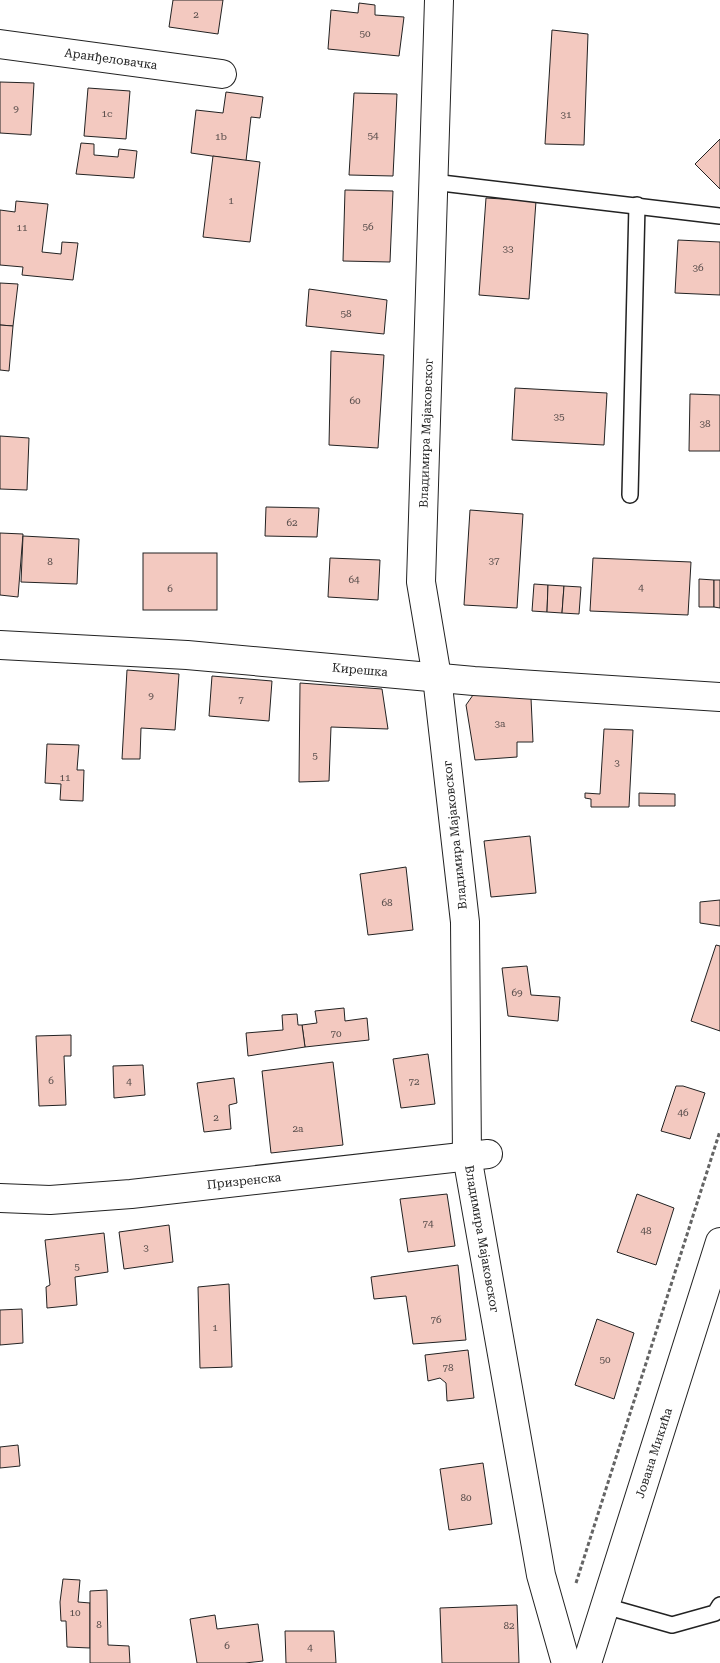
<svg xmlns="http://www.w3.org/2000/svg" width="720" height="1663" font-family="'Roboto Serif',serif">
<rect width="100%" height="100%" fill="#fff"/>
<!-- building -->
<g fill="#f3c9c0" stroke="#222">
<polygon points="173,0 223,0 218,34 169,27"/>
<polygon points="359,3 375,5 375,15 404,17 399,56 328,49 331,10 358,13"/>
<polygon points="552,30 588,34 584,145 545,144"/>
<polygon points="0,82 34,83 31,135 0,133"/>
<polygon points="88,88 130,91 126,139 84,136"/>
<polygon points="226,92 263,97 260,118 251,117 246,161 191,153 196,110 223,113"/>
<polygon points="354,93 397,94 393,176 349,175"/>
<polygon points="720,139 720,189 695,164"/>
<polygon points="81,143 94,144 94,155 118,157 119,149 137,151 134,178 76,174"/>
<polygon points="213,156 260,162 250,242 203,237"/>
<polygon points="345,190 393,191 390,262 343,261"/>
<polygon points="486,198 536,201 529,299 479,295"/>
<polygon points="16,201 48,204 42,252 61,254 62,242 78,243 73,280 22,275 23,267 0,265 0,210 15,212"/>
<polygon points="678,240 720,242 720,295 675,293"/>
<polygon points="0,283 18,284 13,326 0,325"/>
<polygon points="309,289 387,300 384,334 306,326"/>
<polygon points="0,325 13,326 9,371 0,370"/>
<polygon points="331,351 384,355 378,448 329,445"/>
<polygon points="515,388 607,393 604,445 512,440"/>
<polygon points="690,394 720,395 720,451 689,451"/>
<polygon points="0,436 29,438 27,490 0,489"/>
<polygon points="266,507 319,508 317,537 265,536"/>
<polygon points="470,510 523,514 517,608 464,605"/>
<polygon points="0,533 23,534 18,597 0,595"/>
<polygon points="23,536 79,539 77,584 21,582"/>
<rect x="143" y="553" width="74" height="57"/>
<polygon points="330,558 380,560 378,600 328,597"/>
<polygon points="593,558 691,562 688,615 590,611"/>
<polygon points="699,579 714,580 714,607 699,607"/>
<polygon points="714,580 720,580 720,608 714,607"/>
<polygon points="534,584 548,585 547,612 532,611"/>
<polygon points="548,585 564,586 562,613 547,612"/>
<polygon points="564,586 581,587 579,614 562,613"/>
<polygon points="127,670 179,674 175,730 141,728 140,759 122,759"/>
<polygon points="212,676 272,681 269,721 209,716"/>
<polygon points="300,683 382,689 388,729 331,727 329,781 299,782"/>
<polygon points="473,695 531,698 533,742 517,742 517,757 475,760 466,705"/>
<polygon points="604,729 633,730 629,807 591,807 591,799 585,798 585,793 600,794"/>
<polygon points="47,744 79,745 77,770 84,770 83,801 60,800 61,784 45,783"/>
<polygon points="639,793 675,794 675,806 639,806"/>
<polygon points="530,836 536,893 491,897 484,841"/>
<polygon points="406,867 413,930 368,935 360,874"/>
<polygon points="720,900 720,926 700,923 700,902"/>
<polygon points="716,945 720,946 720,1031 691,1021"/>
<polygon points="527,966 531,995 560,997 558,1021 508,1016 502,968"/>
<polygon points="344,1008 345,1021 367,1018 369,1040 305,1047 302,1025 317,1023 315,1011"/>
<polygon points="297,1014 298,1025 302,1025 305,1047 248,1056 246,1033 283,1030 282,1015"/>
<polygon points="71,1035 71,1056 64,1056 66,1105 39,1106 36,1036"/>
<polygon points="428,1054 435,1104 401,1108 393,1059"/>
<polygon points="333,1062 343,1145 271,1153 262,1071"/>
<polygon points="143,1065 145,1095 114,1098 113,1066"/>
<polygon points="234,1078 237,1103 229,1105 231,1129 204,1132 197,1083"/>
<polygon points="676,1086 683,1086 705,1093 690,1139 661,1131"/>
<polygon points="447,1194 455,1246 408,1252 400,1199"/>
<polygon points="637,1194 674,1208 656,1265 617,1252"/>
<polygon points="169,1225 173,1262 124,1269 119,1232"/>
<polygon points="104,1233 108,1272 75,1277 77,1305 47,1308 46,1287 50,1285 45,1240"/>
<polygon points="458,1265 466,1340 413,1344 406,1296 374,1299 371,1277"/>
<polygon points="229,1284 232,1367 200,1368 198,1287"/>
<polygon points="22,1309 23,1343 0,1345 0,1310"/>
<polygon points="597,1319 634,1333 614,1399 575,1385"/>
<polygon points="468,1350 474,1398 447,1401 446,1383 440,1378 428,1381 425,1355"/>
<polygon points="18,1445 20,1466 0,1468 0,1447"/>
<polygon points="483,1463 492,1524 449,1530 440,1469"/>
<polygon points="63,1579 80,1580 78,1602 90,1603 90,1648 67,1647 66,1621 61,1621 60,1602"/>
<polygon points="107,1590 108,1645 129,1646 130,1663 90,1663 90,1591"/>
<polygon points="517,1605 519,1663 442,1663 440,1608"/>
<polygon points="215,1615 217,1629 258,1624 263,1661 245,1663 197,1663 190,1619"/>
<polygon points="285,1631 334,1631 336,1663 286,1663"/>
</g>
<g fill="none" stroke-linecap="round" stroke-linejoin="round">
<!-- lane casing -->
<g stroke="#222" stroke-width="18">
<g id="lane">
<polyline points="433,182 720,216"/>
<polyline points="630,495 637,205"/>
<polyline points="605,1606 672,1625 715,1613 720,1605"/>
</g>
</g>
<!-- street casing -->
<g stroke="#222" stroke-width="30">
<g id="street">
<polyline points="439,0 421,582 437,677 465,922 467,1156 541,1575 566,1663"/>
<polyline points="0,44 222,74"/>
<polyline points="0,1198 50,1200 131,1194 488,1154"/>
</g>
</g>
<!-- secondary casing -->
<g stroke="#222" stroke-width="30">
<g id="secondary">
<polyline points="0,645 187,655 474,681 720,697"/>
<polyline points="587,1663 720,1242"/>
</g>
</g>
<!-- path -->
<polyline stroke="#646464" stroke-width="3" stroke-dasharray="4 2.5" stroke-linecap="butt" points="576,1583 720,1131"/>
<!-- lane -->
<use href="#lane" stroke="#fff" stroke-width="15"/>
<!-- street -->
<use href="#street" stroke="#fff" stroke-width="28"/>
<!-- secondary -->
<use href="#secondary" stroke="#fff" stroke-width="28"/>
</g>
<g text-anchor="middle" stroke-width="4" stroke-linejoin="round" paint-order="stroke">
<!-- number labels -->
<g font-size="10" fill="#564c4a">
<text x="196" y="18">2</text>
<text x="365" y="37">50</text>
<text x="16" y="112">9</text>
<text x="107" y="117">1c</text>
<text x="566" y="118">31</text>
<text x="373" y="139">54</text>
<text x="221" y="140">1b</text>
<text x="231" y="204">1</text>
<text x="368" y="230">56</text>
<text x="22" y="231">11</text>
<text x="508" y="252">33</text>
<text x="698" y="271">36</text>
<text x="346" y="317">58</text>
<text x="355" y="404">60</text>
<text x="559" y="420">35</text>
<text x="705" y="427">38</text>
<text x="292" y="526">62</text>
<text x="494" y="564">37</text>
<text x="50" y="565">8</text>
<text x="354" y="583">64</text>
<text x="641" y="591">4</text>
<text x="170" y="592">6</text>
<text x="151" y="699">9</text>
<text x="241" y="703">7</text>
<text x="500" y="727">3a</text>
<text x="315" y="759">5</text>
<text x="617" y="766">3</text>
<text x="65" y="781">11</text>
<text x="387" y="906">68</text>
<text x="517" y="996">69</text>
<text x="336" y="1037">70</text>
<text x="51" y="1084">6</text>
<text x="129" y="1085">4</text>
<text x="414" y="1085">72</text>
<text x="683" y="1116">46</text>
<text x="216" y="1121">2</text>
<text x="298" y="1132">2a</text>
<text x="428" y="1227">74</text>
<text x="646" y="1234">48</text>
<text x="146" y="1251">3</text>
<text x="77" y="1270">5</text>
<text x="436" y="1323">76</text>
<text x="215" y="1331">1</text>
<text x="605" y="1363">50</text>
<text x="448" y="1371">78</text>
<text x="466" y="1501">80</text>
<text x="75" y="1616">10</text>
<text x="99" y="1628">8</text>
<text x="509" y="1629">82</text>
<text x="227" y="1649">6</text>
<text x="310" y="1651">4</text>
</g>
<!-- street labels -->
<g font-size="12" fill="#222" stroke="#fff">
<text transform="translate(111 59) rotate(8)" y="4">Аранђеловачка</text>
<text transform="translate(426 433) rotate(-88)" y="4">Владимира Мајаковског</text>
<text transform="translate(360 670) rotate(5)" y="4">Кирешка</text>
<text transform="translate(455 835) rotate(-96)" y="4">Владимира Мајаковског</text>
<text transform="translate(244 1181) rotate(-6)" y="4">Призренска</text>
<text transform="translate(482 1239) rotate(80)" y="4">Владимира Мајаковског</text>
<text transform="translate(654 1453) rotate(-72)" y="4">Јована Микића</text>
</g>
</g>
</svg>
